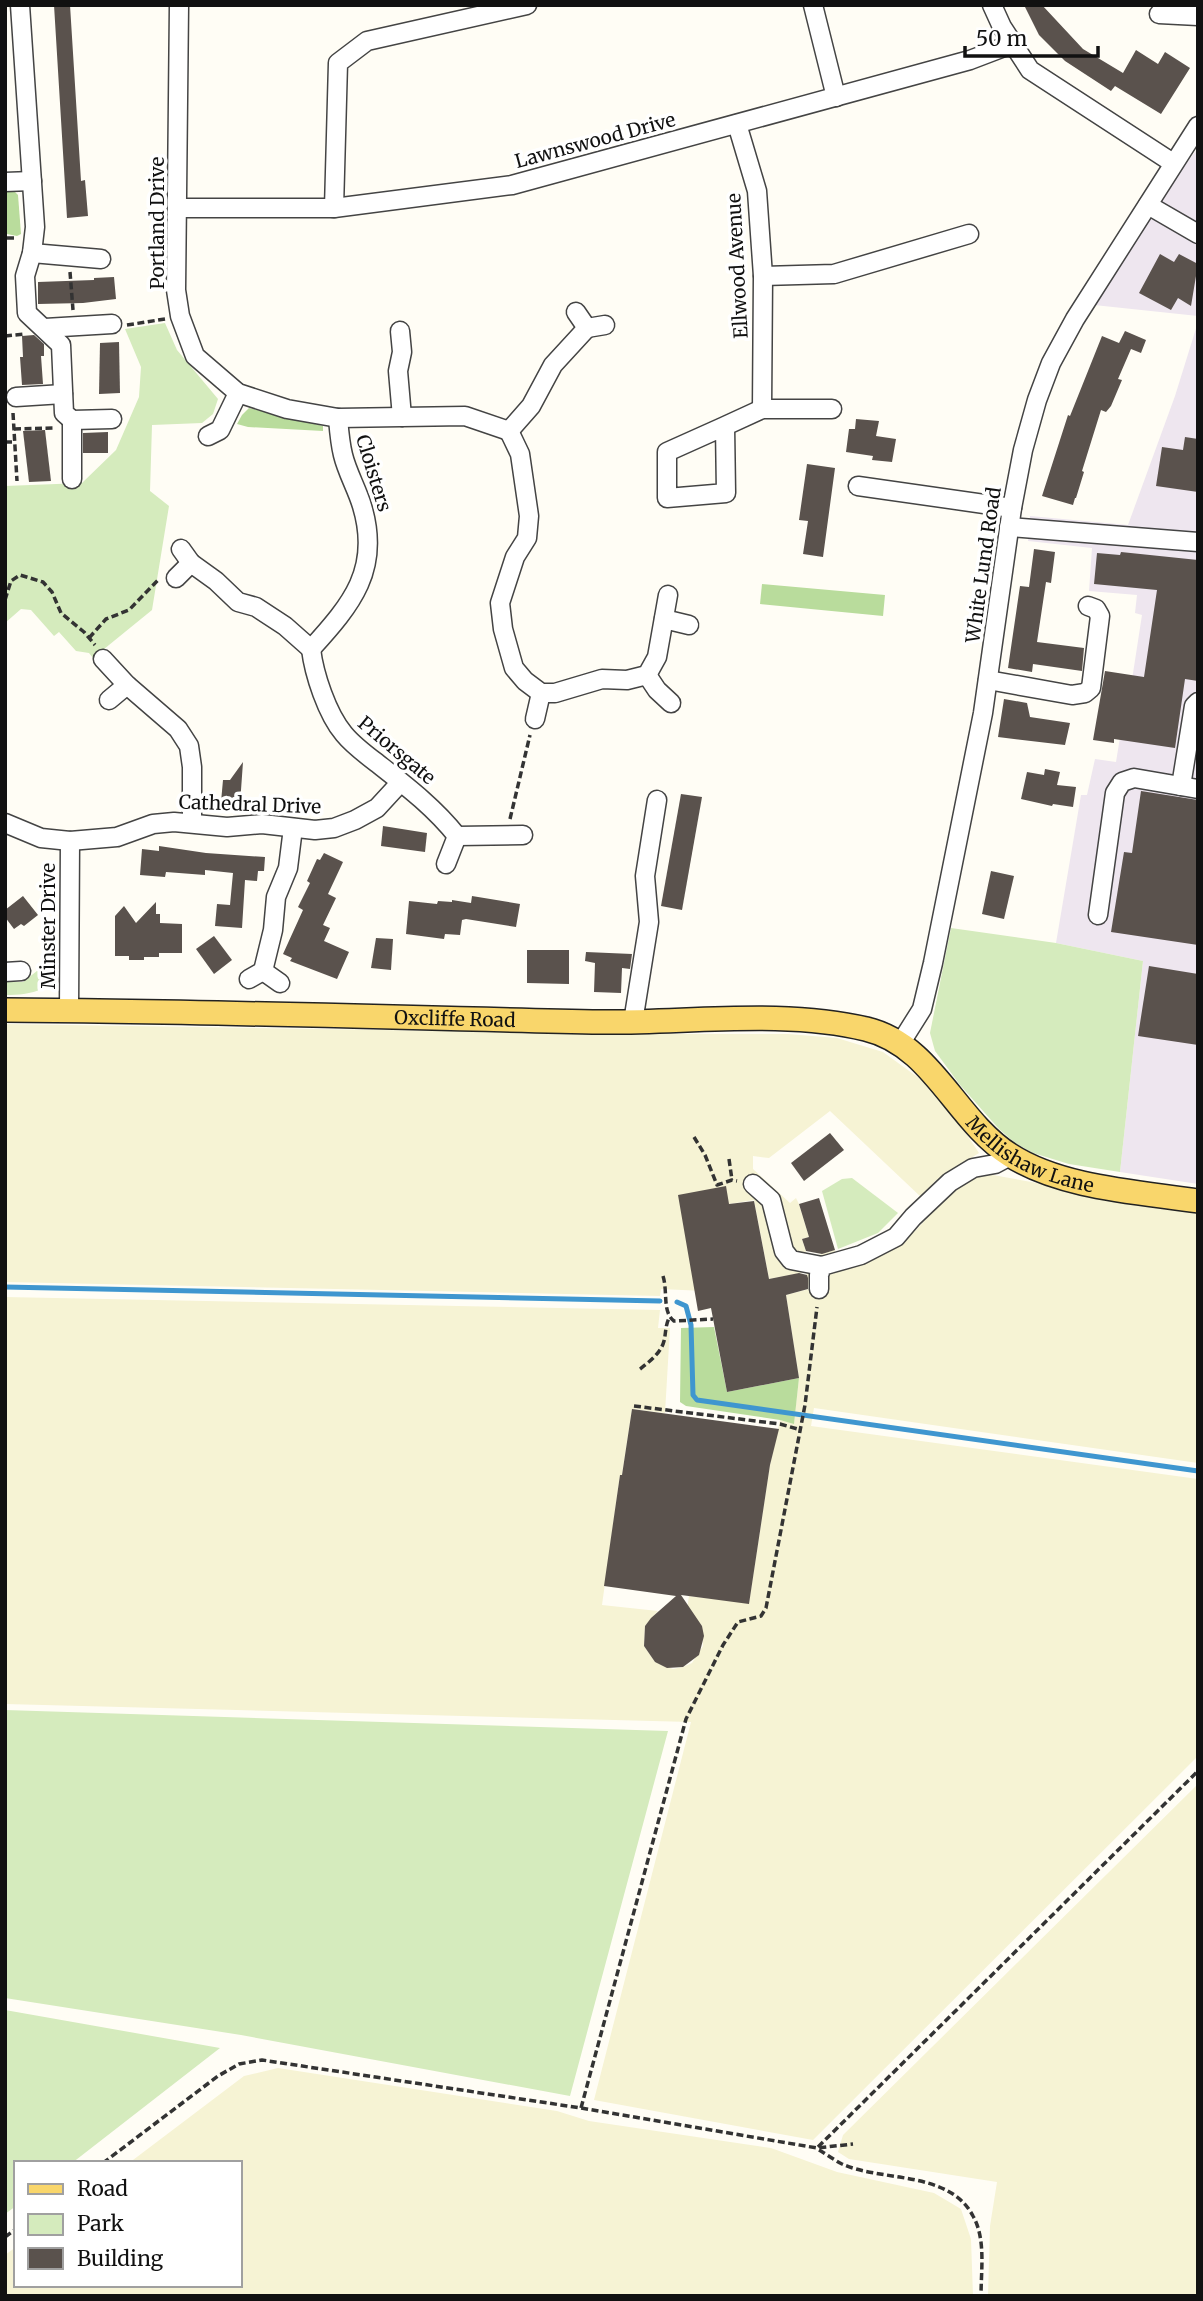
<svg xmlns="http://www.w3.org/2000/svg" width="1203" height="2301" font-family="Merriweather,serif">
<rect width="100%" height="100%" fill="#fffdf5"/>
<!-- industrial -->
<g fill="#eee6ef">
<polygon points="1198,148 1198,316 1094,305 1170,185"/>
<polygon points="1198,322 1198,1184 1120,1172 1143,961 1056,943 1081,795 1087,795 1095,759 1116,762 1122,725 1125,725 1142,615 1135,613 1137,595 1089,591 1092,548 1028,541 1030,516 1128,525 1175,396"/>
</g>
<!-- farmland -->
<g fill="#f6f3d4">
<polygon points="5,1024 636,1034 788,1034 837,1038 883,1052 923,1081 957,1120 979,1153 935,1181 922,1198 830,1111 769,1158 753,1156 753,1169 790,1203 796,1198 799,1204 809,1237 802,1239 808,1258 835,1250 840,1271 871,1259 897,1245 916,1230 953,1190 978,1176 993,1175 1198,1212 1198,1463 814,1408 811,1426 1198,1479 1198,1756 813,2140 594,2100 691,1722 5,1704 5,1297 660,1310 658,1328 670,1328 665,1413 632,1409 622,1475 620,1475 602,1605 658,1611 645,1626 644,1646 655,1662 673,1669 683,1667 692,1663 703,1646 702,1626 687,1609 689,1596 749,1603 770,1465 780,1420 794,1423 799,1378 786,1295 809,1289 806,1272 769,1279 754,1200 729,1204 704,1291 661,1289 660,1296 5,1282"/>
<polygon points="1198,1784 1198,2296 988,2296 990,2226 997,2182 849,2159 838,2152 843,2135"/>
<polygon points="278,2068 557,2111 589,2121 771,2148 837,2172 934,2193 961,2209 971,2239 973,2296 5,2296 5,2255 16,2247 16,2285 240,2285 240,2163 129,2163 244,2076"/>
</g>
<!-- green -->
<g fill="#d5ebbd">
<polygon points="165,323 177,350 218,399 213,414 202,423 152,425 150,491 169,506 152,610 93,658 89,653 76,651 59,632 54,636 31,610 21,609 5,623 5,486 82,483 116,450 139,397 141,367 125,329"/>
<path d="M54,924c-1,48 10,71 -49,71v-13h18l19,-15 10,-19v-11l-4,-9z"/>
<polygon points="951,928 1056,943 1143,961 1120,1172 1069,1164 1033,1153 1015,1143 999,1129 960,1085 935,1051 930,1033"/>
<polygon points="852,1178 898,1213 878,1233 838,1249 822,1191 842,1179"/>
<polygon points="5,1710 668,1731 570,2096 241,2035 5,1998"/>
<polygon points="5,2010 220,2048 72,2163 16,2163 16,2206 5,2214"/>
</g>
<!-- forest -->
<g fill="#b9dc9c">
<polygon points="13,190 18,195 21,234 17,236 7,234 5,191"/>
<polygon points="249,408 323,426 323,431 248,427 237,424 242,415"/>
<polygon points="762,584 885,595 883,616 760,604"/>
<polygon points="714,1327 727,1392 799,1378 794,1424 780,1420 686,1406 680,1402 681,1328"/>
</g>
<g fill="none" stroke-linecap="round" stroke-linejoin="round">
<!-- stream -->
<g stroke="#3f96cf" stroke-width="5">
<polyline points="5,1287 660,1301"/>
<polyline points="677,1302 686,1306 691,1325 693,1395 697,1400 1198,1471"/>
</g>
</g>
<!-- building -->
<g fill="#5a524d">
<polygon points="54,5 70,5 81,181 85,180 88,216 67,218"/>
<polygon points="1024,5 1042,5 1083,49 1123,73 1136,50 1158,64 1165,52 1190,68 1161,114 1115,86 1111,91 1065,61 1039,35"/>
<polygon points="1160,254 1174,262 1179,254 1198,264 1191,306 1178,298 1171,310 1139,293"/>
<polygon points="114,277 116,299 83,303 38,304 38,282 94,280 94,278"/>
<polygon points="1125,331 1146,340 1141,353 1131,349 1118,379 1122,380 1111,406 1106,412 1101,410 1082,471 1084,472 1076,498 1075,498 1073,505 1042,496 1068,415 1070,416 1102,336 1119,343"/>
<polygon points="34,335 44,344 44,356 41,356 43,384 22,385 20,357 23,357 22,336"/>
<polygon points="119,342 120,393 99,394 100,343"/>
<polygon points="856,419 879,421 876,436 896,439 892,462 872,460 873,456 846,452 849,429 855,429"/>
<polygon points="45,430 51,481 29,482 23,431"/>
<polygon points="108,432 108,453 83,453 83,433"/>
<polygon points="1185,437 1198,439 1198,492 1156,486 1162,447 1183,450"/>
<polygon points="807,464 835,468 823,557 803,554 808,521 799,520"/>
<polygon points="1034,549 1055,552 1051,583 1046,582 1037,642 1084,648 1082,671 1033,664 1032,672 1008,668 1020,586 1029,587"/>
<polygon points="1121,552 1198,560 1198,681 1185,679 1175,748 1114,739 1114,743 1093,740 1105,671 1144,677 1157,590 1094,584 1097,553 1120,555"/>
<polygon points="1004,699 1027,703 1030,717 1070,723 1065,745 998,737"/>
<polygon points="243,762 240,804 221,802 223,780 230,780"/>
<polygon points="1045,769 1060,772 1057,785 1076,787 1073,807 1053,804 1052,806 1021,799 1027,772 1044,775"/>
<polygon points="1141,791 1198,800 1198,945 1111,932 1124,852 1132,853"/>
<polygon points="681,794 702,797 682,910 661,906"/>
<polygon points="383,826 427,833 425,852 381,846"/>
<polygon points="159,846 206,853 265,857 264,871 258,871 257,881 245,880 242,928 215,926 217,904 230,905 233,873 205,870 205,875 166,872 165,877 140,875 142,849 159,851"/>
<polygon points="324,853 343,862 328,894 336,898 323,925 330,928 324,941 349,952 337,979 290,961 292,958 283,954 303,910 298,907 310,883 307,881 317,859 320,860"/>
<polygon points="991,871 1014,876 1004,919 982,914"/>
<polygon points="23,896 38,915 24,926 21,924 14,929 5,917 5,910"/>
<polygon points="472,896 520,904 516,927 466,919 462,920 460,935 445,934 444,939 406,934 409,901 437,904 438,901 452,902 452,900 471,903"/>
<polygon points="156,902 156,914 160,914 160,923 182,924 182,953 159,953 159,957 144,957 144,960 129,960 129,956 115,956 115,916 124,906 136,923"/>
<polygon points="214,936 232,960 214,974 196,949"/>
<polygon points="376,938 393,939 391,970 371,968"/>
<polygon points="527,950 569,950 569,984 527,983"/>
<polygon points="586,952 632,954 630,969 622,968 621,993 594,992 595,963 585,961"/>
<polygon points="1149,966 1198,974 1198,1045 1138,1036"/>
<polygon points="830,1133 844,1150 804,1181 791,1163"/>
<polygon points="726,1186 729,1204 754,1201 769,1279 799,1273 807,1275 808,1278 808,1289 786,1295 799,1378 727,1392 711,1308 698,1311 678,1195"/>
<polygon points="819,1198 835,1250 822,1254 806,1251 802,1239 809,1237 799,1204"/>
<polygon points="632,1409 779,1429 770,1465 749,1604 681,1595 702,1626 704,1636 699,1655 683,1667 667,1668 655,1662 644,1646 645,1626 651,1618 676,1596 604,1586 620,1475 622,1475"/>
</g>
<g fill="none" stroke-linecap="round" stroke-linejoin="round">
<!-- minor casing -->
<g stroke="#444" stroke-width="21">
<g id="minor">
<polyline points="20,5 35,227 32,253 25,276 27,313 61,345 64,413 72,420 112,419"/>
<polyline points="179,5 176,290 180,316 195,356 238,393 287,409 338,418 465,416 509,431"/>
<polyline points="813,5 836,97"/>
<polyline points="992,5 1002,27 1030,70 1173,163"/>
<polyline points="1159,14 1198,16"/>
<polyline points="737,124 757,191 763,276 762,409"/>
<polyline points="5,182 32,181"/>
<polyline points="1148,205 1198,234"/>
<polyline points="178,208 334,208 512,185 970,60 1012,44"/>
<polyline points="334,208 338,63 367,41 527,5"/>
<polyline points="32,253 101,259"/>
<polyline points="763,276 834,274 969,234"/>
<polyline points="576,312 587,328"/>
<polyline points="45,328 112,324"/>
<polyline points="587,328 605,325"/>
<polyline points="400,331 402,352 398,371 402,417"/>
<polyline points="16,397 63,394"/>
<polyline points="72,420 72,479"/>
<polyline points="725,426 667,452 667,498 726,493 725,426 762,409 832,409"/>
<polyline points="509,431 520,454 529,516 527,538 515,557 500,603 503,629 514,668 525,681 541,693 555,693 602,679 627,680 647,675 657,657 668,595"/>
<polyline points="509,431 531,406 553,365 587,328"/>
<polyline points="208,436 220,430 238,393"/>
<polyline points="858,486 1012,508"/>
<polyline points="1009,527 1198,542"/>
<polyline points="181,549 191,563 216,581 238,602 256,607 285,626 311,649"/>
<polyline points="176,578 191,563"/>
<polyline points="664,619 689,625"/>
<path d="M311,649c3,25 16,65 33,85 9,11 21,20 33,29 28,22 57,44 80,73l66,-1"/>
<path d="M311,649c41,-45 70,-80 51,-143 -5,-17 -15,-34 -19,-51 -3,-12 -4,-25 -5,-37"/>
<polyline points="103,659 127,685 178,729 189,746 192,767 192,823"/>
<polyline points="647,675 657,690 671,703"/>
<polyline points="988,680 1072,695 1085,693 1091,688 1100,616 1096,609 1088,606"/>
<polyline points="109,700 127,685"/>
<polyline points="535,719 541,693"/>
<polyline points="1181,786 1194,706 1198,702"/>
<polyline points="5,823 41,838 70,841 117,837 153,824 174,822 227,827 262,824 315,830 334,828 355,820 377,808 400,783"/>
<polyline points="446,864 457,836"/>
<polyline points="1098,915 1115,793 1122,782 1134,778 1198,789"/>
<polyline points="263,971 280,983"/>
<polyline points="5,972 21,971"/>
<polyline points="249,979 263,971 273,930 276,897 288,868 293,828"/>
<polyline points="69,1010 70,841"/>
<polyline points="633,1022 649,922 645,876 657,800"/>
<polyline points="900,1044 922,1009 933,963 983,713 1012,508 1023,450 1037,400 1051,363 1075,319 1198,126"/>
<polyline points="753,1184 771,1200 784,1251 791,1260 822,1266"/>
<polyline points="819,1289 819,1275 822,1266 861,1255 896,1237 913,1217 950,1182 973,1168 995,1164 1010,1156"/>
</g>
</g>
<!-- major casing -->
<g stroke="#222" stroke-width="26">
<g id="major">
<path id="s1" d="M5,1010c199,1 398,8 597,12 84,1 182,-13 264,7 67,16 89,91 144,126 51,33 128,37 188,46"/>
</g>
</g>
<!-- path -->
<g stroke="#333" stroke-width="3.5" stroke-dasharray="7 3.5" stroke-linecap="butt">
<polyline points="7,238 17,238"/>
<polyline points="70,272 73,310"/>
<polyline points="127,325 165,319"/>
<polyline points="5,336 24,334"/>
<polyline points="13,413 17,481"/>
<polyline points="14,429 54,428"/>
<polyline points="5,442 15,442"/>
<polyline points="5,600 11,581 20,575 43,582 52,592 61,613 84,632 95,645"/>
<polyline points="89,638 106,619 129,610 158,580"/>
<polyline points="510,819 530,735"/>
<polyline points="694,1137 705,1155 717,1185 732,1180 737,1181"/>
<polyline points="729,1159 732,1180"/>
<path d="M663,1276c5,16 -1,36 11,45l39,-2"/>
<path d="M640,1369c9,-7 21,-16 24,-28 2,-8 1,-14 5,-23"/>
<polyline points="634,1406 780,1424 801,1430"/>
<polyline points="581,2108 686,1719 723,1645 738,1622 761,1616 766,1608 805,1405 817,1307"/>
<polyline points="818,2147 1198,1771"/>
<path d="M819,2150c7,4 15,10 23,14 39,18 107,6 131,52 13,23 8,54 8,80"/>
<polyline points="103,2163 218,2076 239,2064 262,2060 581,2108 817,2148 853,2144"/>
<polyline points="5,2237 16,2229"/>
</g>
<!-- minor -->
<use href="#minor" stroke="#fff" stroke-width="18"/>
<!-- major -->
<use href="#major" stroke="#f9d66b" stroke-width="23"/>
</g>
<g text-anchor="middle" stroke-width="7" stroke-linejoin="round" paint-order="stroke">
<!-- street labels -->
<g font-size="19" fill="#111" stroke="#fff">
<text transform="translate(595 140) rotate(-15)" y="7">Lawnswood Drive</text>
<text transform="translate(157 223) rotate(-90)" y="7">Portland Drive</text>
<text transform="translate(737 266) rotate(-93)" y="7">Ellwood Avenue</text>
<text transform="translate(374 473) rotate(73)" y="7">Cloisters</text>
<text transform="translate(983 565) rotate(-82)" y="7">White Lund Road</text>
<text transform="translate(397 750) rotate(40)" y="7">Priorsgate</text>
<text transform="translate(250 804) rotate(2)" y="7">Cathedral Drive</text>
<text transform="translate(48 926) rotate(-90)" y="7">Minster Drive</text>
<text dy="7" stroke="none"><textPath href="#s1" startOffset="450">Oxcliffe Road</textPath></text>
<text dy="7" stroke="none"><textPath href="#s1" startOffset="1074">Mellishaw Lane</textPath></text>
</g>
</g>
<!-- border -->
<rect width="1203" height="2301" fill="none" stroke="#111111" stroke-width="14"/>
<!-- legend -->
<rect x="14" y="2161" width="228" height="126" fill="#ffffff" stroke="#a0a0a0" stroke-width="2"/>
<rect x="28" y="2184" width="35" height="10" fill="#f9d66b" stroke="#a0a0a0" stroke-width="2"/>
<text x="77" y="2196" font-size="21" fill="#111111">Road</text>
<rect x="28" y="2214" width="35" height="21" fill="#d5ebbd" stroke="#a0a0a0" stroke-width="2"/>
<text x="77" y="2231" font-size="21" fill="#111111">Park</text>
<rect x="28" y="2248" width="35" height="21" fill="#5a524d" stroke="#a0a0a0" stroke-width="2"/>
<text x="77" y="2266" font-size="21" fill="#111111">Building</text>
<!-- scale -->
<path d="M965 46v10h133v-10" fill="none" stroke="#111111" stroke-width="3.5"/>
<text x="976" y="46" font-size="21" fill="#111111" stroke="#ffffff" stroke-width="5" paint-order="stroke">50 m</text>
</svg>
